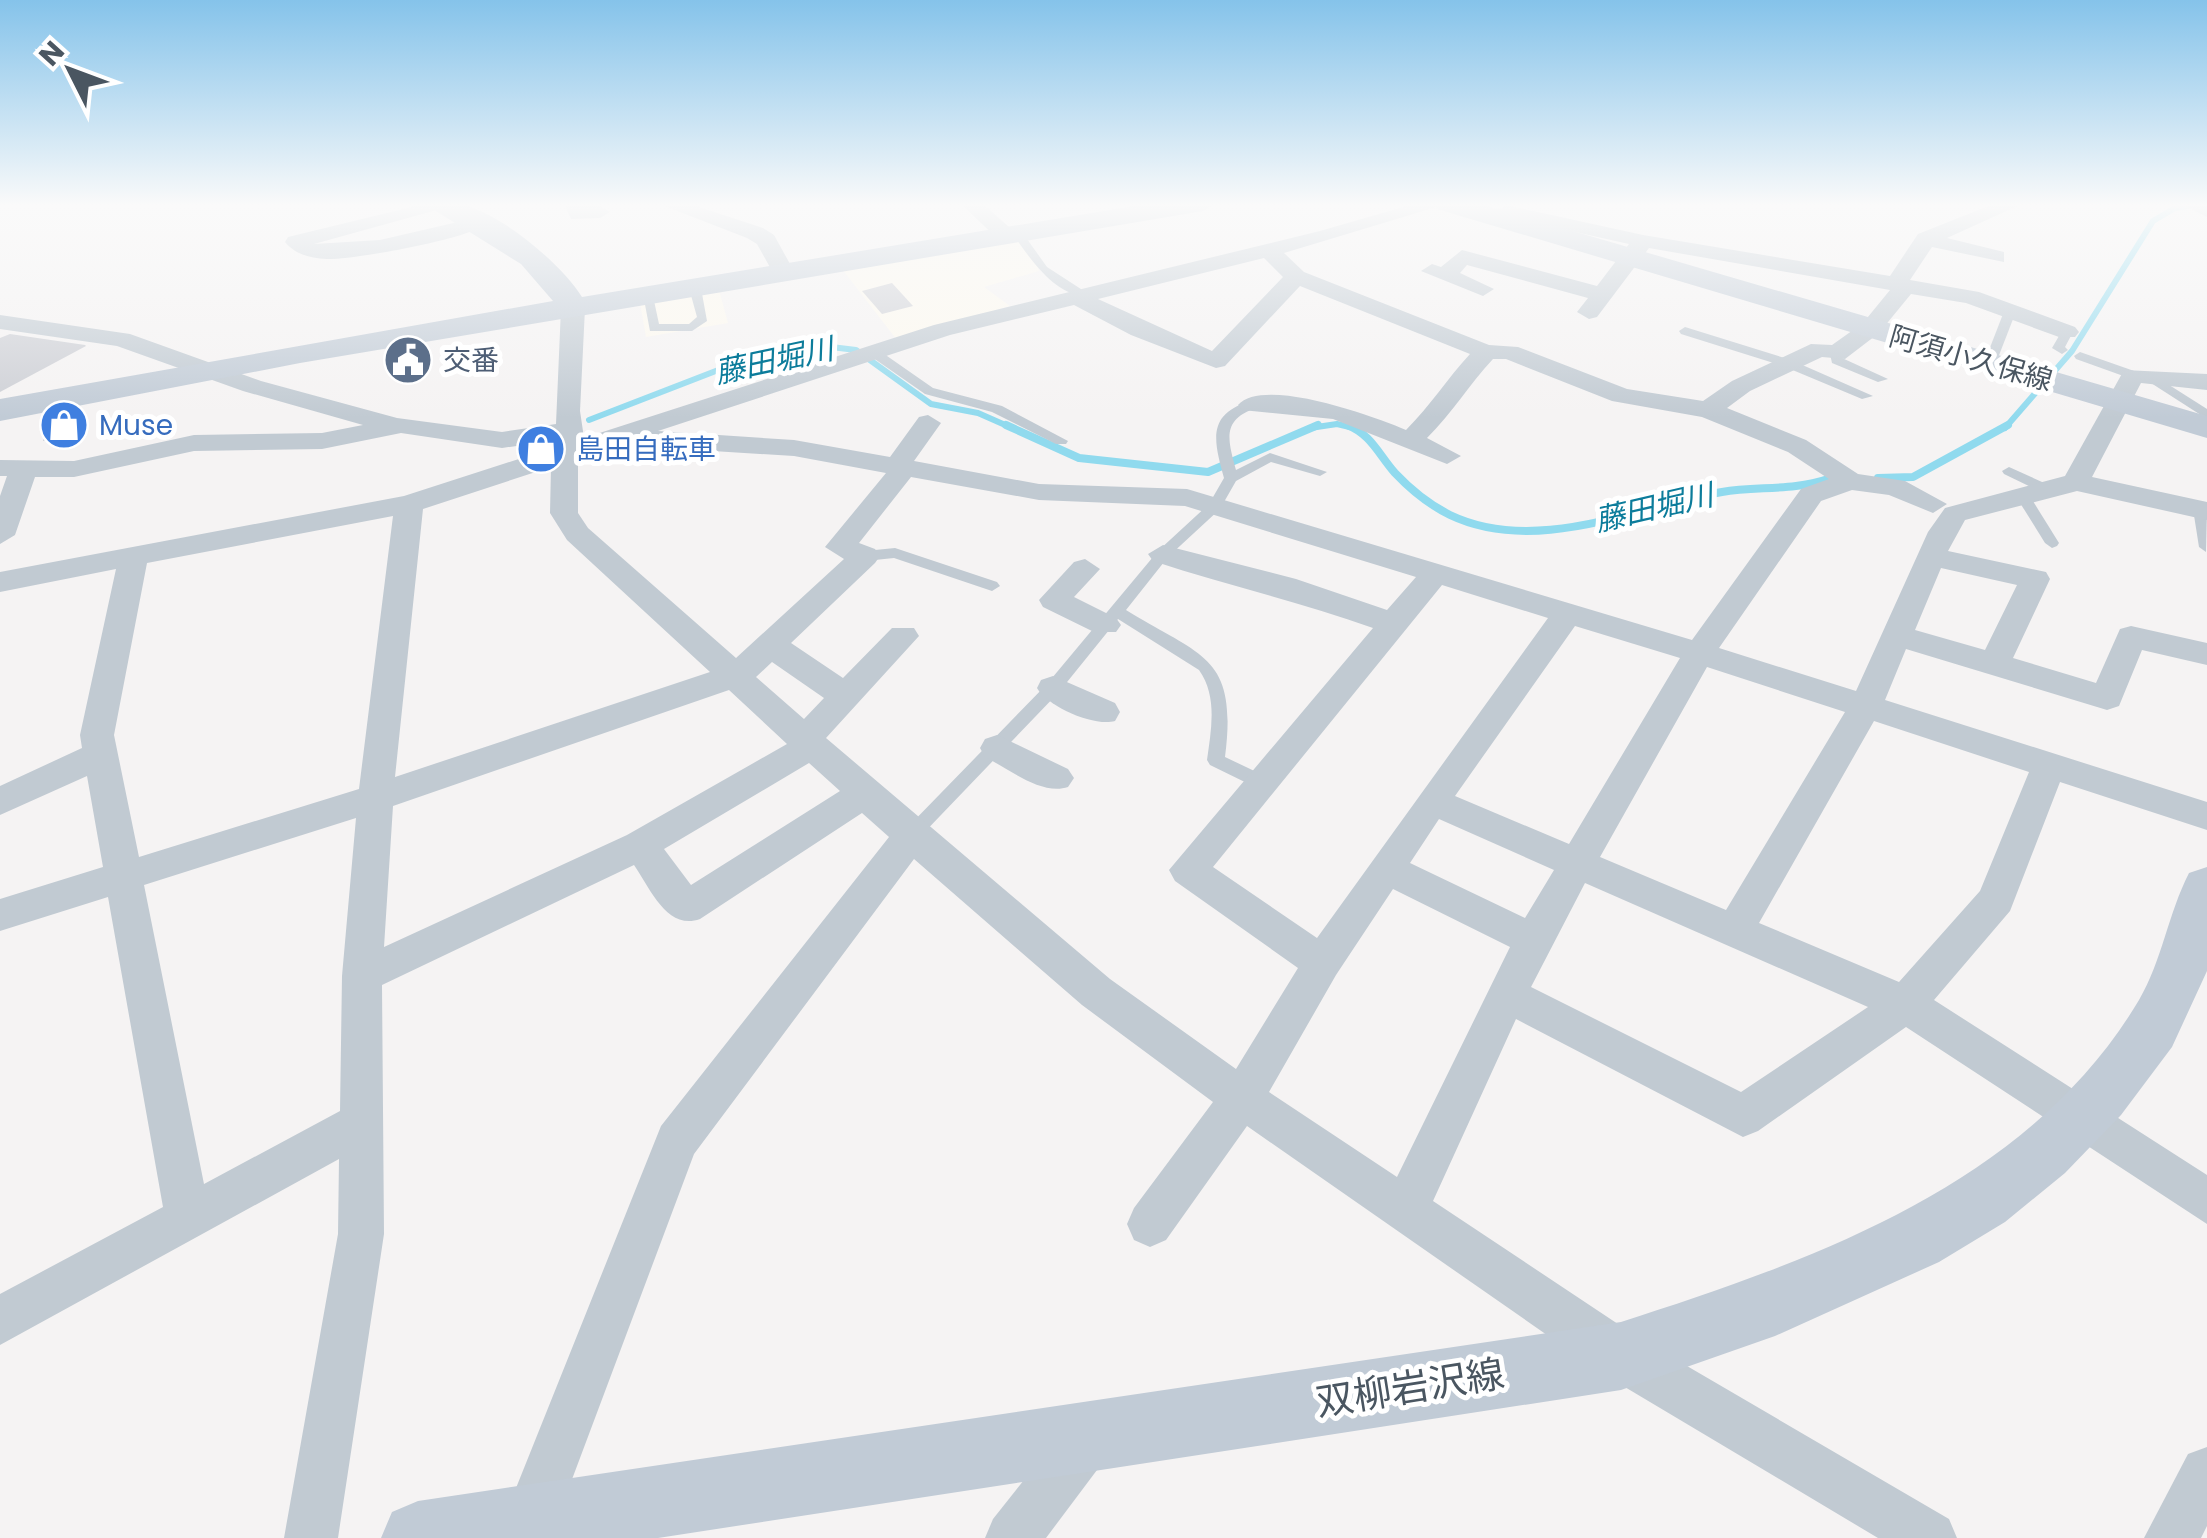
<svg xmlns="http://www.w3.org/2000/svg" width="2207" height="1538" font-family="Poppins,'Noto Sans JP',sans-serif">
<rect width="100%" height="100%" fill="#f5f3f3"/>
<!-- commercial -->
<g fill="#fdf9ef">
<polygon points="1018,240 1034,256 1039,271 984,287 1010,306 897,340 842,269"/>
<polygon points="719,290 728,323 646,337 640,303"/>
</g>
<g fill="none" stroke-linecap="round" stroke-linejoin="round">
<!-- stream-far1 -->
<g stroke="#90daee" stroke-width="6">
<polyline points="589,420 739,362 777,359 823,346 856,350 931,404 978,413 1012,428"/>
<polyline points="1310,428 1337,424 1354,428"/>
<polyline points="2005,428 2072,351 2153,221 2175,208 2193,205"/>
</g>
<!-- stream -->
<g stroke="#90daee" stroke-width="8">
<polyline points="1006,425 1079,458 1208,472 1318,425"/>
<path d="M1347,425c24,9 32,30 48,48 16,17 35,32 55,42 86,41 187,-8 272,-23 35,-6 71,-1 106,-13"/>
<polyline points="1878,478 1913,477 2008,425"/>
</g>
</g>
<!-- building -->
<g fill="#cdcfd5">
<polygon points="892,283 913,306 882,314 862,291"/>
<polygon points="10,334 85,345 86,346 0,392 0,338"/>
<polygon points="84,410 80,433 43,441 47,417"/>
</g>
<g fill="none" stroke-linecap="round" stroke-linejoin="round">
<!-- lane -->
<g fill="#c1cad2" fill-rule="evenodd">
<path d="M1014,232h8l25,35 37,24v4c-29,1 -56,-39 -71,-61z"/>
<polygon points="695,285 701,288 707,321 692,331 650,331 643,294 653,296 659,324 689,324 697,317 689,288"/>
<polygon points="2009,310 2015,314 1996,363 1986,366 1984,363 2003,314"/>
<polygon points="1685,327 1791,360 1873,396 1862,399 1783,366 1681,334 1679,331"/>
<polygon points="2063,329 2073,332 2065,347 2068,350 2062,354 2052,348"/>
<polygon points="869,349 877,349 933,388 1002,406 1068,441 1066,444 1056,444 992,412 925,394 869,355"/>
<polygon points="1836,350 1840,351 1842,358 1888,379 1878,382 1832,363 1830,354"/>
<polygon points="2080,352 2137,372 2139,375 2129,378 2076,359 2074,356"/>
<polygon points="2155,376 2207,409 2207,419 2151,383 2151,377"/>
<path d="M1251,401l5,1v6c-35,12 -28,32 -20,62l34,-17 57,19 -7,4 -49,-14 -35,19 -16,28 -52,48 -42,53c76,47 112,45 99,147l42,20 3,5 -3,5h-12l-45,-22 -3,-5c4,-30 11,-63 -8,-90l-81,-51 -59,73 -142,148h-12l-3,-5 3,-5 142,-146 111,-133 51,-47 15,-26c-10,-37 -18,-64 27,-77z"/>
<polygon points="2009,467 2051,486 2053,489 2051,492 2041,492 2004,474 2002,471"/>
<polygon points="2024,494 2031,498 2059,543 2057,546 2052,548 2045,543 2017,498"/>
<polygon points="2200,505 2207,509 2206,552 2199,547 2193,509"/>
<polygon points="895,548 997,582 1000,586 992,591 894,558 865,561 858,556 865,551"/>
</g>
<!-- street -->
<g fill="#c1cad2" fill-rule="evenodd">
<path d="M428,203l23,3 -137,38 66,-4 95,-22 11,6c-17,15 -133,36 -159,35 -17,-1 -31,-4 -42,-17l3,-5z"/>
<polygon points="564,203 600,206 610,212 600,218 571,219"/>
<polygon points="657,203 687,203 763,228 774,235 795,273 784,280 776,278 757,244 747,238"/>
<polygon points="960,203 982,203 1019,236 1016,241 1000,241"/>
<path d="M1417,203l26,2 -159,48 20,19 185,73 29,2 109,42 76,12 29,-20 79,-37 21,1 31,-22 27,-33 -241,-42 -52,69 -8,2 -12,-7 11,-14 -121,-33 -7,8 34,16 -11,7 -62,-25 11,-7 9,3 21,-17 135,36 32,-42 -130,-29 -3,-4 10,-6 137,30 247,41 28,-42 78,-31h28l-77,35 57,14v10l-72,-15 -22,33 69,12 96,35 4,5 -4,5h-16l-93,-34 -55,-9 -32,39 -34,26 -23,-2 -72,34 -23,17 79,32 52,34 47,7 42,23 -14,9 -44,-18 -37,-5 -31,11 -102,147 137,43 72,-159 17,-24 120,-32 59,-106 83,4v16l-66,-7 -49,94 115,25v18l-130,-29 -112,29 -17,31 98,21 4,7 -37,79 83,25 24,-54 11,-3 76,17v22l-65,-15 -23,56 -12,4 -201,-61 -21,51 322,102v28l-147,-48 -50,129 -76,89 273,175v49l-301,-197 -148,104 -15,6 -227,-118 -83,182 206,137 310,181 8,19h-79l-275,-164 -356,-248 -81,114 -16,7 -16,-7 -7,-16 7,-16 79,-106 -131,-97 -168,-146 -220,295 -144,384h-54l165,-412 228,-289 -27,-24 -162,106c-33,12 -50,-31 -66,-54l-252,120 2,249 -46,304h-54l54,-304 1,-75 -339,186v-51l163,-87 -55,-310 -108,34v-32l103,-32 -16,-91 -87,39v-29l82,-38 -2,-13 36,-166 -116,23v-20l404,-76 155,-50 -1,-6 -56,8 -101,-15 -79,16 -128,2 -120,26h-39l-20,58 -15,9v-48l7,-20h-7v-16l74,1 120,-26 128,-2 41,-8 -120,-34 -126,-45 -117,-17v-14l130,19 131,47 136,37 105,14 54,-8 5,-116 12,-7 12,7 -5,103 4,27 350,-113 386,-94zM1264,258l19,19 -71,74 -114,-52zM1300,286l170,68c-24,26 -39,51 -64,76 -31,-13 -142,-54 -168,-25l4,5 91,9 114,45 14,-8 -34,-18c26,-26 41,-52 66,-79h13l106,42 90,16 86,35 41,27 -28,10 -109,151 -505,-151 -148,-5 -125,-23 27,-38 -13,-8 -9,2 -29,40 -96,-17 -136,-9 292,-96 124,-30 57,30 85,33 9,-2zM618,445l176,11 92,17 -61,74 19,12 -108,99 -148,-130 -10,-15v-55zM551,467l-1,46 17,27 143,132 -315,105 28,-268zM911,477l128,23 146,6 231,71 -29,33 -91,-31 -133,-34 -15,9 5,7c73,24 147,41 220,67l-204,242 6,11 123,87 -62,101 -126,-90 -284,-241 93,-102 -5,-8h-22l-49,50 -52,-35 84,-80 5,-7 -5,-7 -16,-6zM393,516l-34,273 -220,68 -25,-122 33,-172zM1941,568l76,17 -32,65 -70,-20zM1442,585l106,33 -231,320 -104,-71zM1575,626l105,32 -111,186 -114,-48zM772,662l52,36 -20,21 -48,-42zM1707,667l138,45 -119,198 -126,-53zM729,690l58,54 -160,91 -243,112 9,-141zM1874,721l155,51 -49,119 -81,91 -140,-59zM809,763l31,28 -149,94 -27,-36zM356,818l-14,158 -2,135 -136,73 -60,-299zM1439,819l115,51 -29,48 -115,-55zM1585,883l283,124 -127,85 -210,-105zM1393,889l117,58 -113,230 -128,-85 67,-117z"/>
<polygon points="2179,203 2207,203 2207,217"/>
<polygon points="1085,559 1100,569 1074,597 1116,618 1121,625 1116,632 1094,632 1043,607 1039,600 1074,562"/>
<path d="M1053,676l62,27 5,9 -5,9c-21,6 -67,-14 -78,-33l4,-8z"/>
<path d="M997,735l71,34 6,9 -6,9c-26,9 -59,-18 -83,-30l-5,-9 5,-9z"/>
<polygon points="1088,1414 1106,1422 1114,1440 1106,1458 1046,1538 985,1538 993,1519 1070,1422"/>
<polygon points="2207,1447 2207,1526 2201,1538 2144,1538 2188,1454"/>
</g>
<!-- secondary -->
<g fill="#c1cbd6" fill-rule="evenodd">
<path d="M423,203c10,0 22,-1 32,0 40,5 106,60 127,94l570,-94h65l-14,8 -903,152 -300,58v-22l553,-98 -32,-37z"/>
<polygon points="1433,203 1477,203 2207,416 2207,438 1437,209"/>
<path d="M2207,867v104l-35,76 -51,68 -56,58 -60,49 -66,40 -164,74 -154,54 -963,148h-277l11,-26 26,-11 1203,-179c192,-62 408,-137 518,-322 23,-39 29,-86 50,-127z"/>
</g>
</g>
<!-- sky -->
<linearGradient id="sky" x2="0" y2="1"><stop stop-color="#85c3ea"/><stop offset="0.49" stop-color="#fafafa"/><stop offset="1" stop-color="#fafafa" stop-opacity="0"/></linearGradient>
<rect width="2207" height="418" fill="url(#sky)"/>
<!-- icons -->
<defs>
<g id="civic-disc" transform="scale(2.5)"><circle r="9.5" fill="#5c6f8a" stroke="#fff"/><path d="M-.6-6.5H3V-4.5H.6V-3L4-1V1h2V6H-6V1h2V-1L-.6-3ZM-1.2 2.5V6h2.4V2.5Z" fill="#fff"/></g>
<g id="shop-disc" transform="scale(2.5)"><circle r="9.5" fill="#3f7fe0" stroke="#fff"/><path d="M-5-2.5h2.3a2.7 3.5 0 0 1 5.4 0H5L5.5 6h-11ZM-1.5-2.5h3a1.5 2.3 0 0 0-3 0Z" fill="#fff"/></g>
</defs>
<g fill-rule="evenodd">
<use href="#civic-disc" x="408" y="360"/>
<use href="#shop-disc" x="64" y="425"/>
<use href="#shop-disc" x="541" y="449"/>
</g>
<g text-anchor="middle" stroke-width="10" stroke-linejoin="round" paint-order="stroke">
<!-- far-street labels -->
<g font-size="28" fill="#4a5661" stroke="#fff">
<text transform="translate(1971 358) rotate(16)" y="10">阿須小久保線</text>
</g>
<!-- far-service labels -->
<g font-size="28" fill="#4e5e75" stroke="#fff" text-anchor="start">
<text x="443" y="370">交番</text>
</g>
<!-- far-shop labels -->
<g font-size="28" fill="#366cbe" stroke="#fff" text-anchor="start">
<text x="99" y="435">Muse</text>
<text x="576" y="459">島田自転車</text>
</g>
<!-- far-water labels -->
<g font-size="30" font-style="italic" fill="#0c7c9b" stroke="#fff">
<text transform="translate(774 361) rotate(-12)" y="10">藤田堀川</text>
<text transform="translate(1654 508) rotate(-13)" y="10">藤田堀川</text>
</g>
<!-- near-street labels -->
<g font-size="38" fill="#4a5661" stroke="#fff">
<text transform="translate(1410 1388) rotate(-9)" y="13">双柳岩沢線</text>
</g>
</g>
<!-- north arrow -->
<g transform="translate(70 70) rotate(312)" stroke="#ffffff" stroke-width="8" paint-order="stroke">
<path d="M0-8L18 38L0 25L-18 38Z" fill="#4a5661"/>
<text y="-15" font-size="28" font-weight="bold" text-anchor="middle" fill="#4a5661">N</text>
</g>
</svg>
